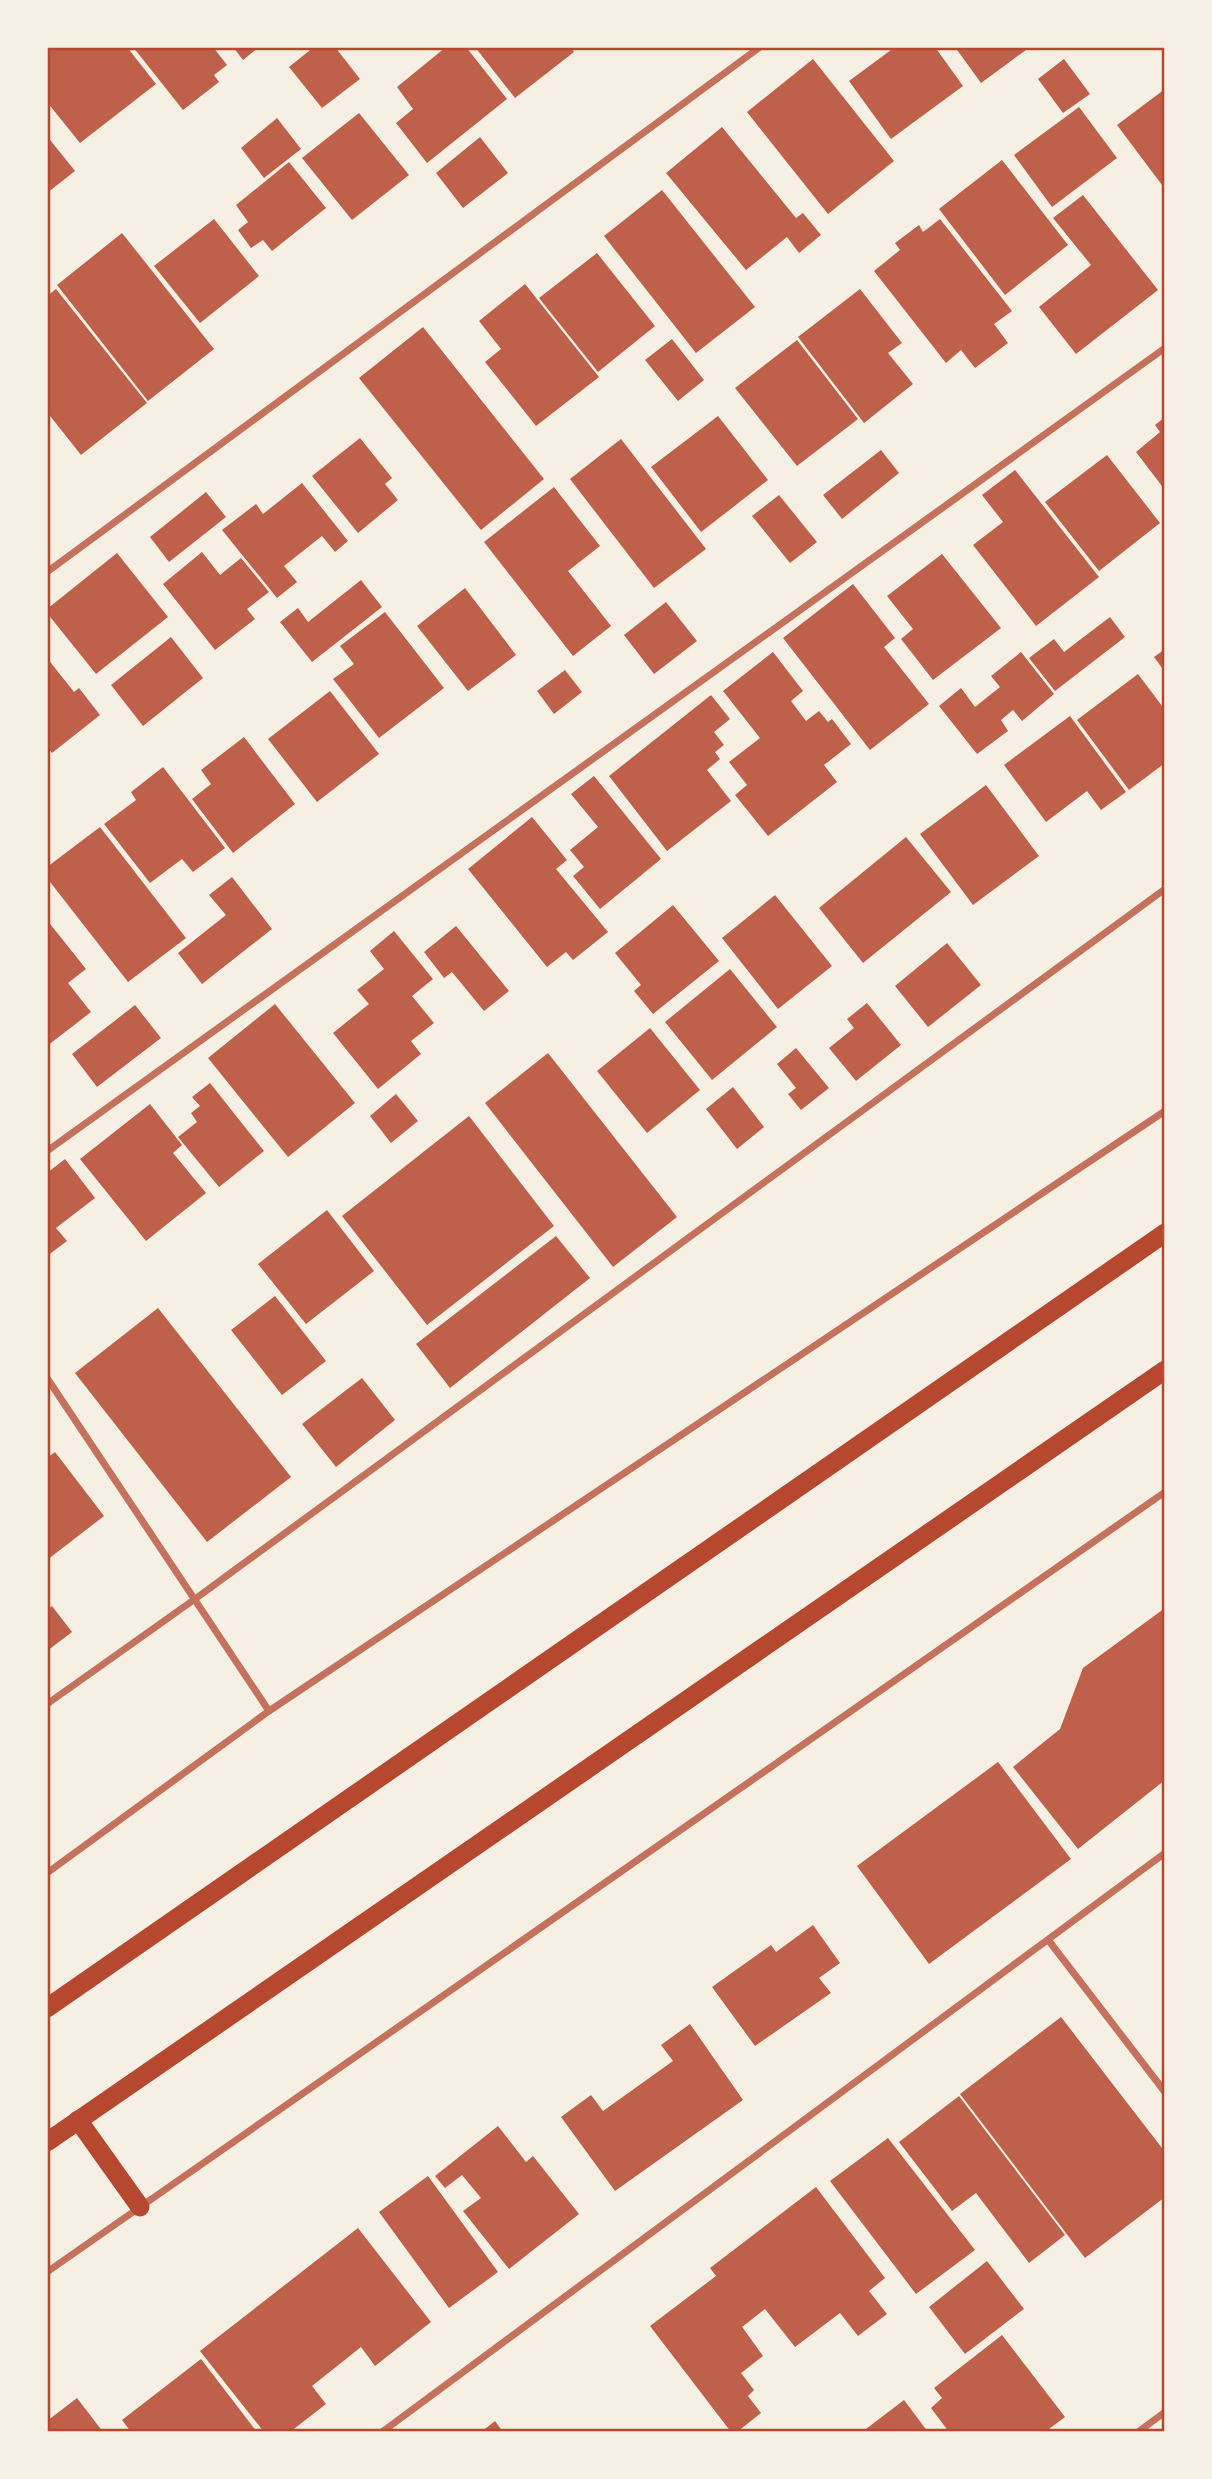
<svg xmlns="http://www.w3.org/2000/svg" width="1212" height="2479" font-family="'Archivo Narrow',sans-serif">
<rect width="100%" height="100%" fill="#f6efe4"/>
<!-- building -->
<g fill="#bf614a">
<polygon points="47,47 127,47 156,84 80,143 47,102"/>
<polygon points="133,47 213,47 227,65 214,75 219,82 183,110"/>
<polygon points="233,47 259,47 243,60"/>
<polygon points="314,47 335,47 360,79 322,108 289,67"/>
<polygon points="446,47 466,47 507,99 427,163 396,123 413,109 397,87"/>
<polygon points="475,47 570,47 574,52 515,98"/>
<polygon points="895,47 935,47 963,86 891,139 849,81"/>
<polygon points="955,47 1030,47 981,83"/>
<polygon points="813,59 894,161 828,214 747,112"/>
<polygon points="1064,59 1090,94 1063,113 1038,79"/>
<polygon points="1165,89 1165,189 1117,125"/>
<polygon points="1079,107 1117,158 1052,207 1014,155"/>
<polygon points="359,113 409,175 352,220 302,158"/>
<polygon points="277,118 301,149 264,178 241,148"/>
<polygon points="722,127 796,218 803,213 821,235 799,253 787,237 746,270 666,173"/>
<polygon points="47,136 75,171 47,193"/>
<polygon points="480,137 508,173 463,208 436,173"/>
<polygon points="1002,160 1068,245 1005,295 939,209"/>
<polygon points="289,162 326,208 272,251 263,240 251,248 238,230 248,222 236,205"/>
<polygon points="662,190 755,307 696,353 604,236"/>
<polygon points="1083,195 1158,290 1076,354 1039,307 1091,265 1053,218"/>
<polygon points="214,219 259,276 200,323 154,266"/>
<polygon points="940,219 1012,311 994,324 1008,343 975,368 961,350 946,363 874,271 900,250 895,243 919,225 923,232"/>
<polygon points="122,233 214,349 148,401 57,285"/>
<polygon points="597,253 655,326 598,372 539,298"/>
<polygon points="525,284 599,377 536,426 485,362 501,349 479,321"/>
<polygon points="56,289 147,403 81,455 47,412 47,296"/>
<polygon points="860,289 902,343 888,353 913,384 864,423 798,337"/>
<polygon points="423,327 544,479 481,530 359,378"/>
<polygon points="672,339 704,380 678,401 645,360"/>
<polygon points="797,340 858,419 797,466 735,388"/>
<polygon points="718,416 768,480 701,532 651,467"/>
<polygon points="1165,417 1165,490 1136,452 1160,432 1155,425"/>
<polygon points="360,438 392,478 385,484 398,500 358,533 312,476"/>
<polygon points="621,439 706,549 654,588 570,479"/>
<polygon points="881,450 899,473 842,519 823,495"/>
<polygon points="1107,455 1160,523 1099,571 1045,502"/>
<polygon points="1015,470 1099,577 1036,626 973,545 1003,522 982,495"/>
<polygon points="302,483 348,541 335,552 322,536 284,566 297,582 277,598 222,530 256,504 263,514"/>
<polygon points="554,487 600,546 568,571 611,626 573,656 484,542"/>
<polygon points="206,492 226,517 169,562 150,537"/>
<polygon points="779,495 817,542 790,563 752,516"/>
<polygon points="202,552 220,575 241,558 269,592 247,609 255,619 215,650 163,584"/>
<polygon points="117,553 168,617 96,674 47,613 47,609"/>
<polygon points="942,554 1001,628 933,680 901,639 913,629 887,596"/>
<polygon points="361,580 382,607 312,662 280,622 298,608 308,622"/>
<polygon points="853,584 895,638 884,647 929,704 870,750 783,638"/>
<polygon points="465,588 516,655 468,691 417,626"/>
<polygon points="666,602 697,641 654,674 624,635"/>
<polygon points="385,612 444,688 379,738 333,679 354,664 340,646"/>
<polygon points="1110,617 1125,637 1055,691 1029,658 1054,639 1064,652"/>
<polygon points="171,637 203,678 143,726 111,685"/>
<polygon points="1165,649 1165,672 1154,657"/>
<polygon points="773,652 803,691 791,701 806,721 819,711 828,722 832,719 851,744 824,765 837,782 768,836 735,795 747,785 729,762 760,738 723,691"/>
<polygon points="1021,652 1054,694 1022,721 1013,710 1001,720 1008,731 977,754 939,706 961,688 975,707 1000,687 991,676"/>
<polygon points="47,658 74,692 79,688 100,715 52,753 47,747"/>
<polygon points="565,670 582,692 554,714 537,691"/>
<polygon points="1138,674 1165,710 1165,763 1129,790 1077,720"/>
<polygon points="330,691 379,754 317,802 268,739"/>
<polygon points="711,695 730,719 714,732 724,745 715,752 720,759 707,770 731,801 667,851 609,776"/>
<polygon points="1070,716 1126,792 1101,810 1087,791 1046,822 1004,765"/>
<polygon points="244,737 295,804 233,853 192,799 211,784 201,770"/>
<polygon points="163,767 225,848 193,872 182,859 150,883 104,824 136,800 131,792"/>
<polygon points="594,776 661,859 600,909 573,876 584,867 570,850 598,827 571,794"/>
<polygon points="986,785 1039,856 973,905 920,834"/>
<polygon points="532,817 567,860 556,869 608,932 573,960 566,952 547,967 468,869"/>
<polygon points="100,827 186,938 128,982 47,878 47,867"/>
<polygon points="906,837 951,892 863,963 819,908"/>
<polygon points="232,877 272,929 202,984 178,953 226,915 209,895"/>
<polygon points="775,895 832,966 778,1009 722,938"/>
<polygon points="673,905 719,961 653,1014 634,991 641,985 615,953"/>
<polygon points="47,920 86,969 68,983 91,1012 47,1046"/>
<polygon points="456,926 509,991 484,1011 452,972 444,978 424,952"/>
<polygon points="394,931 433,979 412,996 434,1023 411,1041 421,1054 378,1089 333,1033 369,1004 357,990 384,969 370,951"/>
<polygon points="947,943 981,985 928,1027 895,986"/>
<polygon points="730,969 777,1027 712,1080 665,1022"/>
<polygon points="867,1003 901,1045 856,1081 829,1048 854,1028 847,1019"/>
<polygon points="275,1004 355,1103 288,1157 208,1058"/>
<polygon points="135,1005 161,1038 97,1087 72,1054"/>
<polygon points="650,1028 700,1090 647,1133 597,1071"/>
<polygon points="796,1048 829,1088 801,1110 788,1094 796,1088 777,1064"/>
<polygon points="548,1053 677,1217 613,1267 485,1103"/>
<polygon points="210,1083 264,1151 219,1187 178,1137 197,1122 191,1113 200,1106 192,1097"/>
<polygon points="733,1087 764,1127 737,1149 706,1109"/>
<polygon points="396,1094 418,1121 391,1143 370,1116"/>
<polygon points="150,1104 182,1145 173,1153 206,1193 146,1241 80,1159"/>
<polygon points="469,1116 554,1226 427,1325 342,1216"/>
<polygon points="65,1159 95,1198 56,1228 67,1241 47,1256 47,1173"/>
<polygon points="327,1210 374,1271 306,1324 258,1264"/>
<polygon points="556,1236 590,1278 450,1388 416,1344"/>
<polygon points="275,1296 326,1361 282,1395 231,1330"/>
<polygon points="158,1308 291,1477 207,1542 75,1373"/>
<polygon points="362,1378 395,1420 336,1467 302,1424"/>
<polygon points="55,1452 104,1516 47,1560 47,1458"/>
<polygon points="52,1606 72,1632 47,1651 47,1610"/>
<polygon points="1165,1608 1165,1780 1078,1849 1013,1767 1060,1729 1083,1668"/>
<polygon points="998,1762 1071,1859 929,1964 857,1866"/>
<polygon points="813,1925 840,1963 819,1978 831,1993 755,2046 712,1987 771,1945 776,1952"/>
<polygon points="1061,2017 1165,2152 1165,2197 1085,2258 960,2094"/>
<polygon points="690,2024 743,2100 615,2191 561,2117 591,2095 603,2111 673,2061 661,2045"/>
<polygon points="959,2096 1065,2235 1029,2263 976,2193 952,2211 899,2142"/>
<polygon points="498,2126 526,2162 533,2156 579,2214 509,2269 463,2211 481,2198 462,2175 445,2188 435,2176"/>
<polygon points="888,2138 975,2250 916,2294 830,2181"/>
<polygon points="428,2176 498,2272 449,2308 379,2212"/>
<polygon points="816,2187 885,2278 869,2291 887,2314 858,2336 840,2313 795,2347 765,2309 742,2327 735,2317 763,2356 741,2373 754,2390 748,2396 761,2413 737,2432 731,2432 650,2326 716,2276 710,2268"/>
<polygon points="358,2228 431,2322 375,2366 361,2347 312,2386 326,2404 290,2432 264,2432 200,2351"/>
<polygon points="987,2261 1024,2309 965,2354 929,2307"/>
<polygon points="1002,2335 1065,2417 1045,2432 949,2432 931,2408 942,2398 934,2388"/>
<polygon points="201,2359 257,2432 131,2432 122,2420"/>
<polygon points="77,2398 103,2432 47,2432 47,2421"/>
<polygon points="904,2400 928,2432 862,2432"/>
<polygon points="495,2421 503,2432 481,2432"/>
</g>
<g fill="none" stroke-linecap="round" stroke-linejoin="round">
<!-- minor -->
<g stroke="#c5725c" stroke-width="7">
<polyline points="47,572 760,47"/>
<polyline points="47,1151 1165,348"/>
<polyline points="47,1378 269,1711"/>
<polyline points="47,1704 195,1599 1165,889"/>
<polyline points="47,1873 269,1711 1165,1111"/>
<polyline points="1049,1941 1165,2092"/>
<polyline points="47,2272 1165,1492"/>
<polyline points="382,2432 1165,1853"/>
<polyline points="1138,2432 1165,2412"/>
</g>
<!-- trunk -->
<g stroke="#b5482f" stroke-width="19">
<polyline points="47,2008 1165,1233"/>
<polyline points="78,2120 140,2207"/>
<polyline points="47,2142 1165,1370"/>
</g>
</g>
<!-- border -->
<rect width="1212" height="2479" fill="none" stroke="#f6efe4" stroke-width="98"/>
<rect x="49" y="49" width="1114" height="2381" fill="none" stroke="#b5482f" stroke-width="2.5"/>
</svg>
